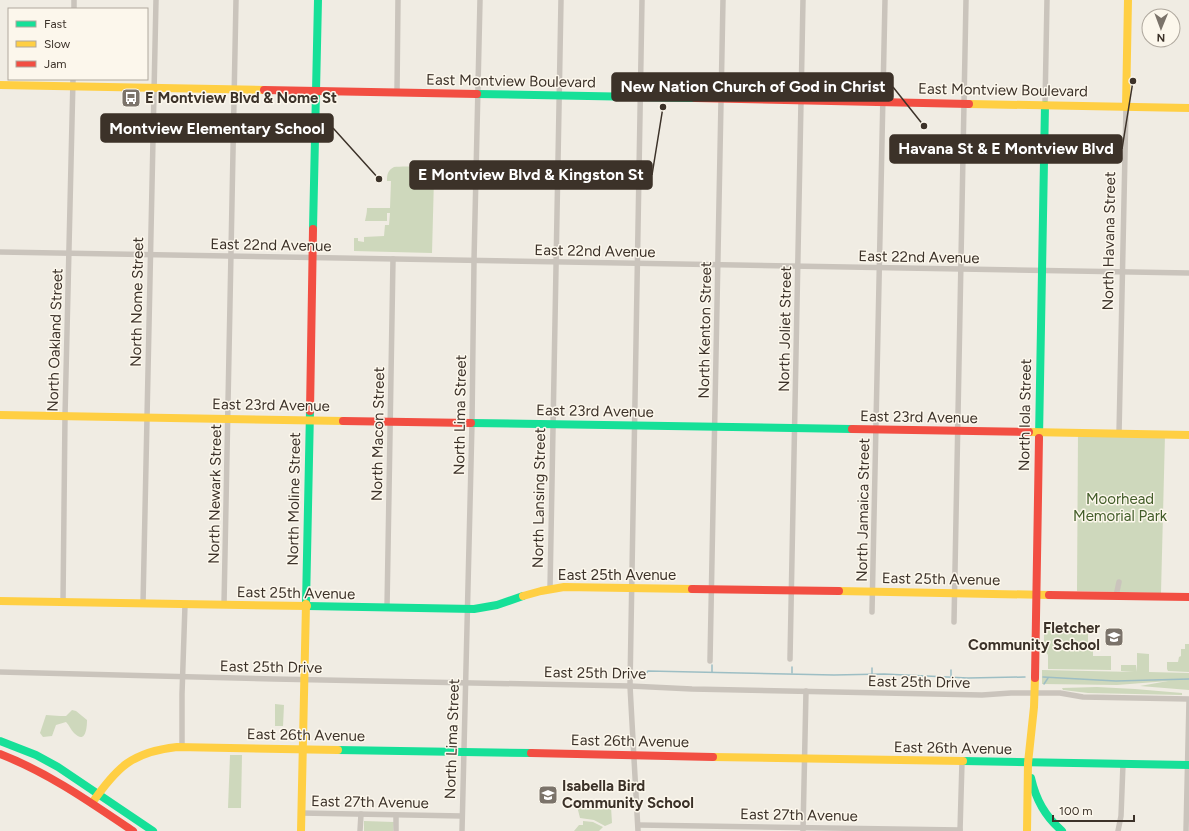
<svg xmlns="http://www.w3.org/2000/svg" width="1189" height="831" font-family="Figtree,sans-serif">
<rect width="100%" height="100%" fill="#f0ece3"/>
<!-- green -->
<g fill="#ced8bc">
<path d="M394,167c7,-1 30,-1 36,2 2,2 3,5 4,9l-2,75 -78,-2v-13h4v3l6,1v-5l20,-1 1,-11h4l1,-12h-3v8h-22c1,-5 2,-8 2,-13h23l1,-27h-4c0,-7 1,-11 7,-14z"/>
<polygon points="1078,433 1165,435 1161,593 1077,591"/>
<polygon points="1050,624 1092,625 1088,632 1088,643 1093,650 1093,656 1111,656 1111,670 1048,669 1048,655 1044,649 1044,629 1050,629"/>
<polygon points="1185,644 1189,644 1189,672 1168,671 1167,669 1167,662 1178,662 1179,657 1181,656 1181,649 1185,649"/>
<polygon points="1137,653 1149,654 1149,672 1189,673 1189,690 1140,686 1168,681 1117,685 1042,684 1042,670 1134,672 1121,671 1121,665 1136,665 1137,672"/>
<polygon points="1097,687 1135,689 1182,693 1182,695 1088,693 1063,690 1062,688"/>
<polygon points="275,704 284,705 283,726 275,726"/>
<path d="M72,710l4,1 11,9c0,7 -1,25 -13,13 -3,-3 -5,-8 -8,-11l-10,3 -4,11 -9,1 -3,-4 6,-18 14,1h6z"/>
<polygon points="230,755 242,755 241,808 228,808"/>
<polygon points="590,803 611,807 612,823 605,826 594,820 580,818 577,806"/>
<polygon points="364,821 394,822 393,831 364,831"/>
<polygon points="583,821 593,822 603,827 599,831 574,831 579,825 583,825"/>
</g>
<g fill="none" stroke-linecap="round" stroke-linejoin="round">
<!-- stream -->
<g stroke="#9dbec4" stroke-width="1.5">
<polyline points="712,665 712,672"/>
<polyline points="792,667 792,673"/>
<polyline points="872,668 872,674"/>
<polyline points="951,670 951,678"/>
<polyline points="645,675 648,671 834,675 884,674 968,678 1025,677"/>
<polyline points="1043,677 1116,681 1189,679"/>
<polyline points="1044,684 1048,678"/>
</g>
<!-- street -->
<g stroke="#cac4bc" stroke-width="5.5">
<polyline points="74,9 74,0"/>
<polyline points="397,92 398,0"/>
<polyline points="1045,105 1047,0"/>
<polyline points="0,252 1189,273"/>
<polyline points="1119,434 1126,107"/>
<polyline points="550,589 561,0"/>
<polyline points="1116,596 1119,582"/>
<polyline points="63,603 65,416 73,79"/>
<polyline points="143,604 156,0"/>
<polyline points="224,605 236,0"/>
<polyline points="387,608 393,259"/>
<polyline points="872,612 885,0"/>
<polyline points="954,622 966,0"/>
<polyline points="790,659 803,0"/>
<polyline points="710,661 723,0"/>
<polyline points="0,672 274,679 630,686 692,689 982,695 1011,693 1060,693 1083,697 1189,699"/>
<polyline points="182,747 182,694 185,605"/>
<polyline points="301,813 462,816"/>
<polyline points="638,825 960,830"/>
<polyline points="360,831 361,814"/>
<polyline points="396,831 396,815"/>
<polyline points="462,831 472,423 474,261 480,0"/>
<polyline points="638,831 630,686 642,0"/>
<polyline points="803,831 806,691"/>
<polyline points="960,831 962,762"/>
<polyline points="1118,831 1121,816 1123,764"/>
<polyline points="1186,831 1189,701"/>
</g>
<!-- fast -->
<g stroke="#16e098" stroke-width="8">
<polyline points="477,94 695,98"/>
<polyline points="313,229 318,0"/>
<polyline points="471,423 852,429"/>
<polyline points="1039,438 1045,105"/>
<polyline points="306,604 310,411"/>
<polyline points="307,606 474,609 497,605 523,596"/>
<polyline points="0,741 36,755 58,767 153,831"/>
<polyline points="338,750 531,753"/>
<polyline points="963,761 1189,765"/>
<path d="M1031,778c5,22 14,38 31,53"/>
</g>
<!-- slow -->
<g stroke="#ffcf43" stroke-width="8">
<polyline points="0,85 264,90"/>
<polyline points="969,104 1189,108"/>
<polyline points="1126,107 1128,0"/>
<polyline points="0,415 343,421"/>
<polyline points="1029,432 1189,435"/>
<polyline points="839,591 1049,595"/>
<polyline points="523,596 541,591 564,587 692,589"/>
<polyline points="0,601 307,606"/>
<polyline points="713,757 963,761"/>
<path d="M92,803c25,-36 40,-51 85,-56l161,3"/>
<polyline points="301,831 306,604"/>
<polyline points="1027,831 1028,763 1034,707 1035,678"/>
</g>
<!-- jam -->
<g stroke="#f24e42" stroke-width="8">
<polyline points="264,90 477,94"/>
<polyline points="695,98 969,104"/>
<polyline points="310,411 313,229"/>
<polyline points="343,421 471,423"/>
<polyline points="852,429 1029,432"/>
<polyline points="692,589 839,591"/>
<polyline points="1049,595 1189,597"/>
<polyline points="1035,678 1039,438"/>
<polyline points="531,753 713,757"/>
<path d="M0,754c49,19 90,48 133,77"/>
</g>
</g>
<!-- icons -->
<defs>
<g id="bus-square" transform="scale(1)"><rect x="-9" y="-9" width="18" height="18" rx="4" fill="#7b736a" stroke="#fcf7ec"/><path d="M-5-6H5V4H4V6H2V4H-2V6H-4V4H-5ZM-3.5-4V0h7V-4ZM-3.5 1.2v1.5H-2V1.2ZM2 1.2v1.5H3.5V1.2Z" fill="#fff"/></g>
<g id="school-square" transform="scale(1)"><rect x="-9" y="-9" width="18" height="18" rx="4" fill="#7b736a" stroke="#fcf7ec"/><path d="M0-5L7-2L0 1L-7-2ZM-4 1L0 2.5L4 1V4Q0 6-4 4Z" fill="#fff"/></g>
</defs>
<g fill-rule="evenodd">
<use href="#bus-square" x="131" y="98"/>
<use href="#school-square" x="1114" y="637"/>
<use href="#school-square" x="548" y="795"/>
</g>
<g text-anchor="middle" stroke-width="3" stroke-linejoin="round" paint-order="stroke">
<!-- street labels -->
<g font-size="15" fill="#3c3229" stroke="#fcf7ec">
<text transform="translate(511 81) rotate(1)" y="5">East Montview Boulevard</text>
<text transform="translate(1003 90) rotate(1)" y="5">East Montview Boulevard</text>
<text transform="translate(1109 241) rotate(-89)" y="5">North Havana Street</text>
<text transform="translate(271 245) rotate(1)" y="5">East 22nd Avenue</text>
<text transform="translate(595 251) rotate(1)" y="5">East 22nd Avenue</text>
<text transform="translate(919 257) rotate(1)" y="5">East 22nd Avenue</text>
<text transform="translate(137 302) rotate(-89)" y="5">North Nome Street</text>
<text transform="translate(785 329) rotate(-89)" y="5">North Joliet Street</text>
<text transform="translate(705 330) rotate(-89)" y="5">North Kenton Street</text>
<text transform="translate(55 340) rotate(-88)" y="5">North Oakland Street</text>
<text transform="translate(271 405) rotate(1)" y="5">East 23rd Avenue</text>
<text transform="translate(595 411) rotate(1)" y="5">East 23rd Avenue</text>
<text transform="translate(460 415) rotate(-89)" y="5">North Lima Street</text>
<text transform="translate(1025 415) rotate(-89)" y="5">North Iola Street</text>
<text transform="translate(919 417) rotate(1)" y="5">East 23rd Avenue</text>
<text transform="translate(378 434) rotate(-89)" y="5">North Macon Street</text>
<text transform="translate(215 494) rotate(-89)" y="5">North Newark Street</text>
<text transform="translate(539 498) rotate(-89)" y="5">North Lansing Street</text>
<text transform="translate(294 499) rotate(-89)" y="5">North Moline Street</text>
<text transform="translate(863 510) rotate(-89)" y="5">North Jamaica Street</text>
<text x="617" y="580">East 25th Avenue</text>
<text transform="translate(941 579) rotate(1)" y="5">East 25th Avenue</text>
<text transform="translate(296 593) rotate(1)" y="5">East 25th Avenue</text>
<text transform="translate(271 667) rotate(1)" y="5">East 25th Drive</text>
<text transform="translate(595 673) rotate(1)" y="5">East 25th Drive</text>
<text transform="translate(919 682) rotate(1)" y="5">East 25th Drive</text>
<text transform="translate(306 735) rotate(1)" y="5">East 26th Avenue</text>
<text transform="translate(452 739) rotate(-88)" y="5">North Lima Street</text>
<text transform="translate(630 741) rotate(1)" y="5">East 26th Avenue</text>
<text transform="translate(953 748) rotate(1)" y="5">East 26th Avenue</text>
<text transform="translate(370 802) rotate(1)" y="5">East 27th Avenue</text>
<text transform="translate(799 815) rotate(1)" y="5">East 27th Avenue</text>
</g>
<!-- poi labels -->
<g font-size="15" font-weight="bold" fill="#3c3229" stroke="#fcf7ec" text-anchor="start">
<text x="145" y="103">E Montview Blvd &amp; Nome St</text>
<text x="1100" y="633" text-anchor="end">Fletcher<tspan x="1100" dy="17">Community School</tspan></text>
<text x="562" y="791">Isabella Bird<tspan x="562" dy="17">Community School</tspan></text>
</g>
<!-- park labels -->
<g font-size="15" fill="#435d2a" stroke="#fcf7ec">
<text x="1120" y="504">Moorhead<tspan x="1120" dy="17">Memorial Park</tspan></text>
</g>
</g>
<!-- callouts -->
<path fill="none" stroke="#3c3229" stroke-width="1.5" d="M924 126L893 87M379 179L333 128M1133 81L1122 149M663 107L652 175"/>
<g fill="#3c3229" stroke="#fcf7ec" stroke-width="1.5">
<circle cx="924" cy="126" r="4"/>
<circle cx="379" cy="179" r="4"/>
<circle cx="1133" cy="81" r="4"/>
<circle cx="663" cy="107" r="4"/>
</g>
<g fill="#3c3229" stroke="#3c3229" stroke-width="1.5">
<rect x="612" y="73" width="281" height="28" rx="4"/>
<rect x="101" y="114" width="232" height="28" rx="4"/>
<rect x="890" y="135" width="232" height="28" rx="4"/>
<rect x="410" y="161" width="242" height="28" rx="4"/>
</g>
<g font-size="16" text-anchor="middle" font-weight="bold" fill="#fff">
<text x="753" y="92">New Nation Church of God in Christ</text>
<text x="217" y="134">Montview Elementary School</text>
<text x="1006" y="154">Havana St &amp; E Montview Blvd</text>
<text x="531" y="180">E Montview Blvd &amp; Kingston St</text>
</g>
<!-- legend -->
<rect x="8" y="8" width="140" height="72" fill="#fcf7ec" stroke="#afa89e"/>
<rect x="16" y="21" width="20" height="6" fill="#16e098" stroke="#afa89e"/>
<text x="44" y="28" font-size="12" fill="#3c3229">Fast</text>
<rect x="16" y="41" width="20" height="6" fill="#ffcf43" stroke="#afa89e"/>
<text x="44" y="48" font-size="12" fill="#3c3229">Slow</text>
<rect x="16" y="61" width="20" height="6" fill="#f24e42" stroke="#afa89e"/>
<text x="44" y="68" font-size="12" fill="#3c3229">Jam</text>
<!-- north arrow -->
<g transform="translate(1161 28) rotate(181)"><circle r="19" fill="#fcf7ec" stroke="#afa89e"/>
<path d="M0-3L7 15L0 10L-7 15Z" fill="#7b736a"/>
<text y="-6" font-size="11" font-weight="bold" text-anchor="middle" fill="#3c3229">N</text>
</g>
<!-- scale -->
<path d="M1053 815v6h81v-6" fill="none" stroke="#3c3229" stroke-width="2"/>
<text x="1059" y="815" font-size="12" fill="#3c3229" stroke="#fcf7ec" stroke-width="3" paint-order="stroke">100 m</text>
</svg>
